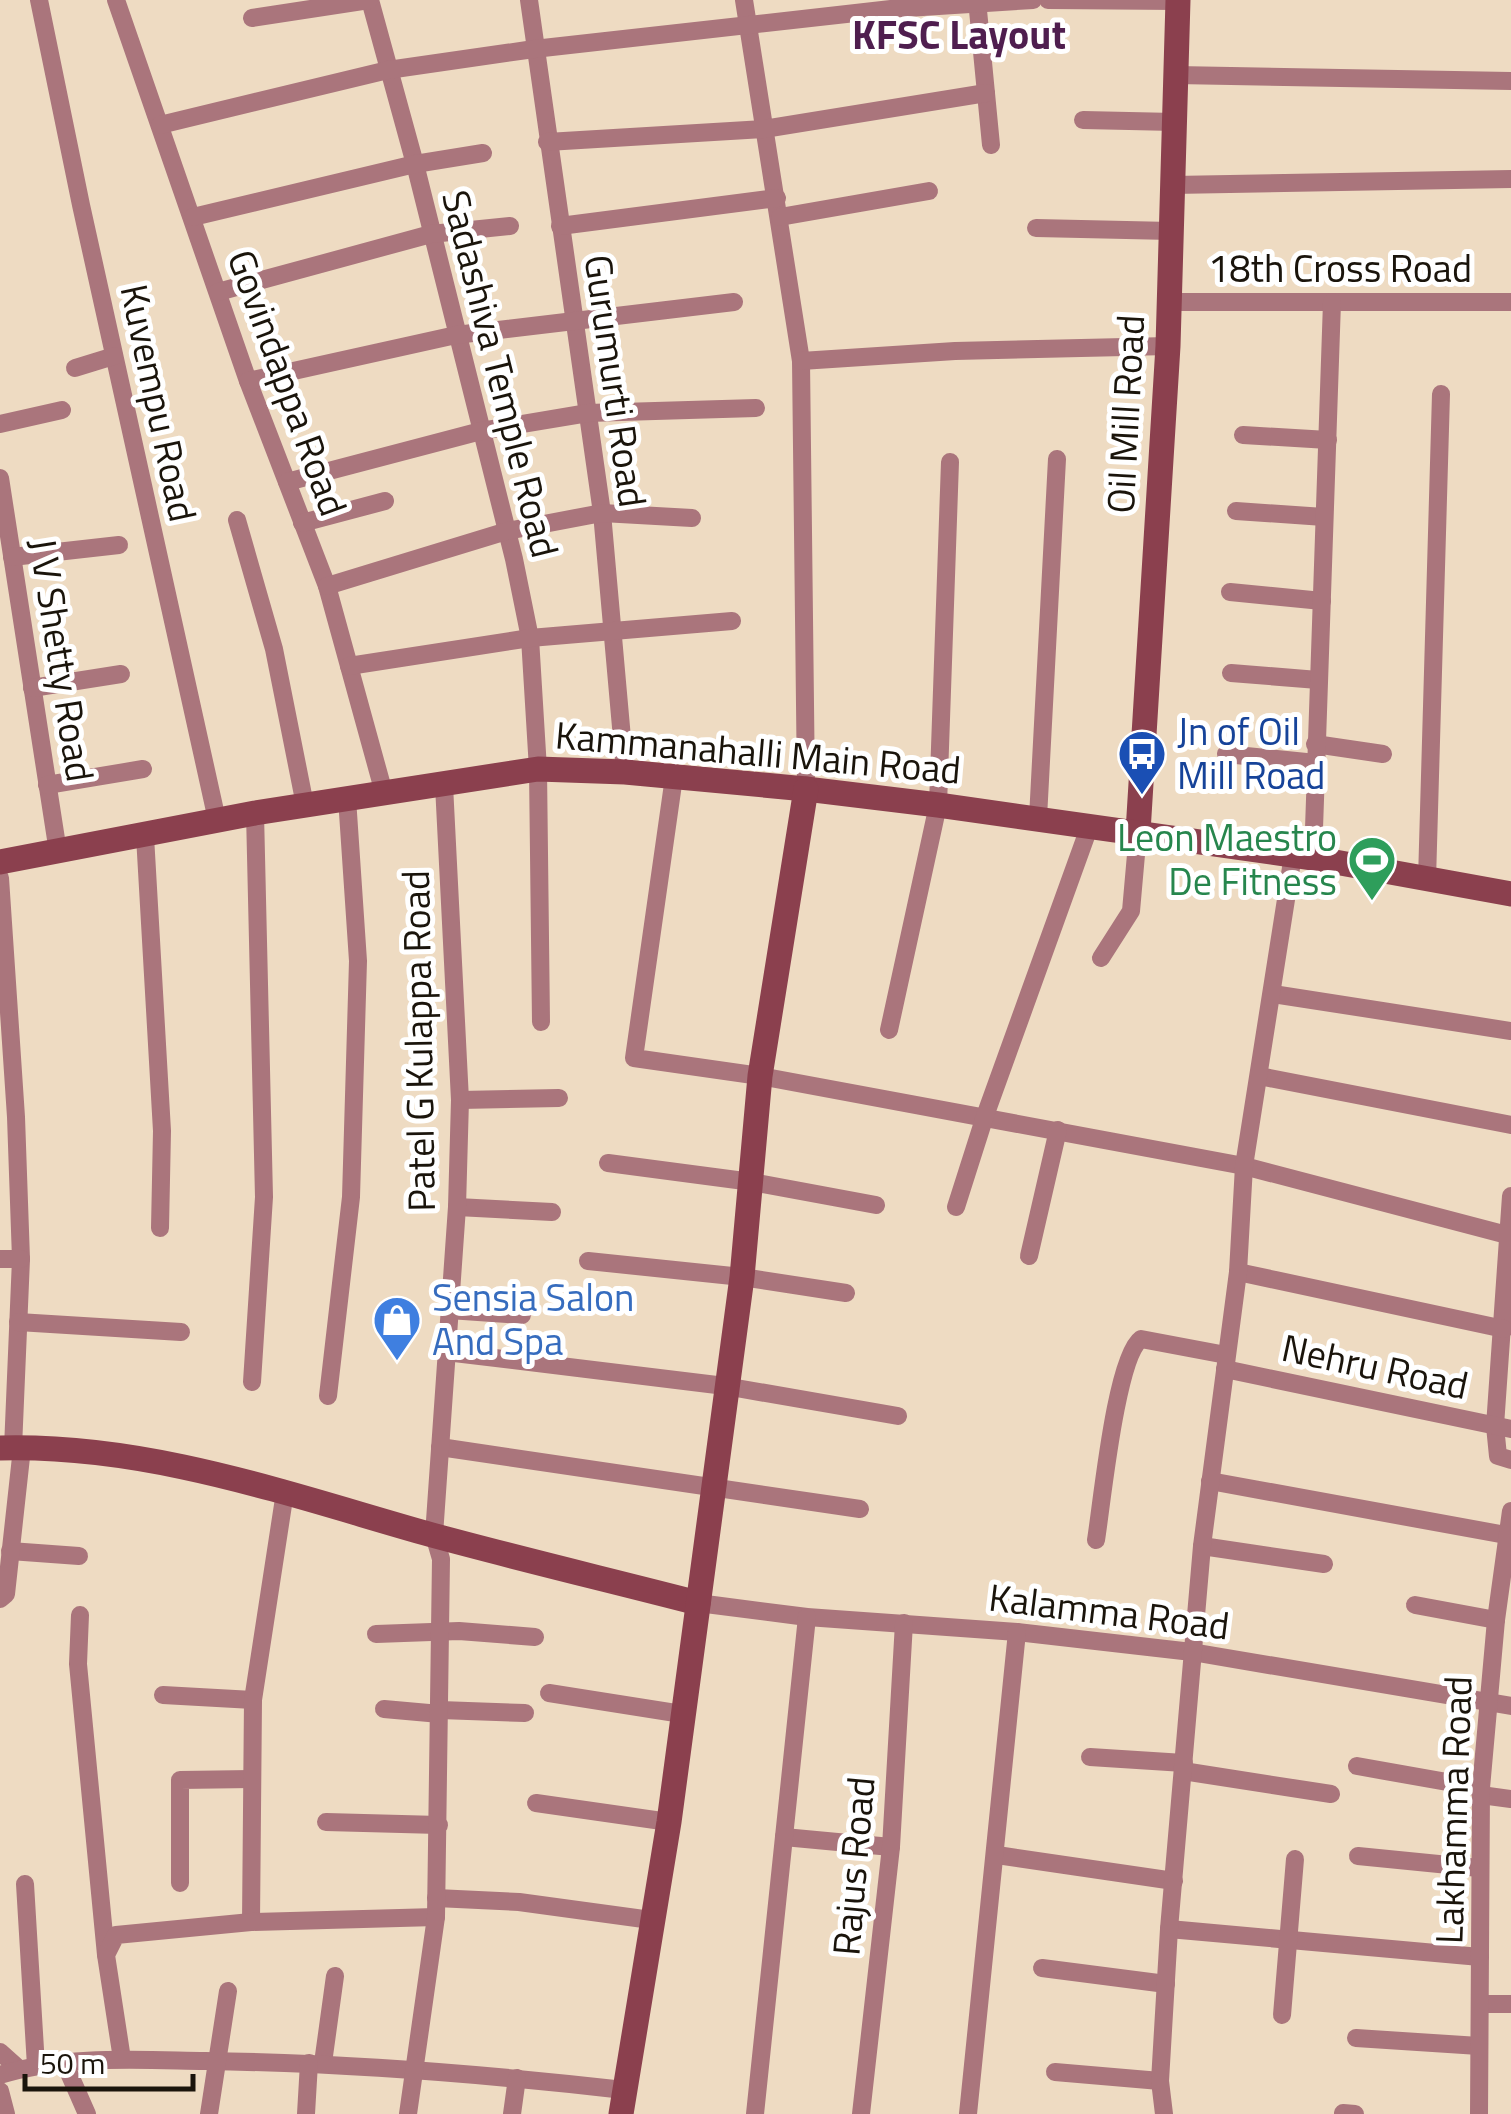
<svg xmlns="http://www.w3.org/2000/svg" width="1511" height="2114" font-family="'Titillium Web',sans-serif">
<rect width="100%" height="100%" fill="#eedbc2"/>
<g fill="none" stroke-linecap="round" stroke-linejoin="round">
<!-- street -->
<g stroke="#aa757c" stroke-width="18">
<polyline points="39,0 81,205 217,820"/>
<polyline points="116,0 248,381 327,586 384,793"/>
<polyline points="370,0 415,164 514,559 530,638 538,769 541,1022"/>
<polyline points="529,0 602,513 625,772"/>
<polyline points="744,0 801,361 806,789"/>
<polyline points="977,0 991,145"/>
<polyline points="1048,0 1178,1"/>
<polyline points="252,18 369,0"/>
<polyline points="1176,75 1511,81"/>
<polyline points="1083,120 1175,122"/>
<polyline points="160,125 388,70 534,49 891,9 1033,0"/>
<polyline points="547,142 764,129 986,93"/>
<polyline points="1173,185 1511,179"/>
<polyline points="193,217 415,164 483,153"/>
<polyline points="780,217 929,191"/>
<polyline points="560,226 777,198"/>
<polyline points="1036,228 1171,231"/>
<polyline points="218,292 431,234 510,226"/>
<polyline points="1170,302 1511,302"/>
<polyline points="801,361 955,351 1168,346"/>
<polyline points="75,368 114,356"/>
<polyline points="248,381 456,335 734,302"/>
<polyline points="0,424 62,410"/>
<polyline points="1243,435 1328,440"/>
<polyline points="0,478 58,852"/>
<polyline points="287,482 481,431 588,413 756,408"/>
<polyline points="1236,511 1324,517"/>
<polyline points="237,520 274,649 305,805"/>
<polyline points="302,523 385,501"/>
<polyline points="12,557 119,545"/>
<polyline points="327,586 507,531 602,513 692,518"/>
<polyline points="1230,592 1322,601"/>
<polyline points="349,666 530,638 732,621"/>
<polyline points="1231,673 1318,680"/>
<polyline points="32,688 121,674"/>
<polyline points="1315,744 1383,754"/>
<polyline points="1226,754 1316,763"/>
<polyline points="674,777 634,1058 760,1076 1244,1166 1511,1236"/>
<polyline points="47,785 143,769"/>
<polyline points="1038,818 1057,459"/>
<polyline points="145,836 162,1131 160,1228"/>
<polyline points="1313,858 1332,302"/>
<polyline points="0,878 16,1117 21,1259 13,1448"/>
<polyline points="1427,880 1441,394"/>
<polyline points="1101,958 1131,911 1138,832"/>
<polyline points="1273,994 1511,1031"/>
<polyline points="889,1030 938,805 950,462"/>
<polyline points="1259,1076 1511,1125"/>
<polyline points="460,1100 559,1098"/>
<polyline points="608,1163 752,1182 876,1205"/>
<polyline points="1511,1196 1495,1426 1498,1456 1511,1460"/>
<polyline points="457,1207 552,1212"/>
<polyline points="956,1207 985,1116 1090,825"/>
<polyline points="1029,1256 1058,1130"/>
<polyline points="0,1259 21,1259"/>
<polyline points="588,1261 742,1277 846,1293"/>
<polyline points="1238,1272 1504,1329"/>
<polyline points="449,1310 522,1315"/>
<polyline points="18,1322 181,1332"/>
<polyline points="446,1352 725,1386 898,1416"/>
<polyline points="1225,1369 1511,1429"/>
<polyline points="252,1382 264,1197 255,813"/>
<polyline points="328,1396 351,1197 358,961 347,798"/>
<polyline points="440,1447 860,1509"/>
<polyline points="1210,1481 1511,1536"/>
<path d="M1096,1540c6,-37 20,-183 45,-201l85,16"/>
<polyline points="1202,1546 1324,1564"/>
<polyline points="10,1551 79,1556"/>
<polyline points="0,1599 6,1594 22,1448"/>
<polyline points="698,1603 807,1617 1017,1632 1192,1652 1511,1706"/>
<polyline points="1415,1605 1496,1620"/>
<polyline points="80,1615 78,1664 106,1955"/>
<polyline points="376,1634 459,1631 535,1637"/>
<polyline points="549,1693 682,1714"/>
<polyline points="163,1695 253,1700"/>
<polyline points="384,1709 440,1714"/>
<polyline points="440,1710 525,1713"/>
<polyline points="1090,1757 1184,1763"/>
<polyline points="1357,1766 1481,1788"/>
<polyline points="1183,1771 1331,1794"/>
<polyline points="1481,1795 1511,1799"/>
<polyline points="536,1803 669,1822"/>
<polyline points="326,1822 439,1825"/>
<polyline points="784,1837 891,1847"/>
<polyline points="997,1855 1174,1881"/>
<polyline points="1358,1856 1479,1868"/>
<polyline points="180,1883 180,1780 252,1779"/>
<polyline points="25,1884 36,2066"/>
<polyline points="436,1898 519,1902 651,1920"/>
<polyline points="251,1922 253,1700 285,1492"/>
<polyline points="1169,1929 1480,1957"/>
<polyline points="1042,1968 1166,1984"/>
<polyline points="1480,2004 1511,2004"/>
<polyline points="1282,2015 1295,1859"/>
<polyline points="1356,2038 1479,2046"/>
<polyline points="0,2052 19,2069"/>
<polyline points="122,2059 106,1955 116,1935 251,1922 436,1917"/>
<polyline points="323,2063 335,1976"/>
<polyline points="65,2064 87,2114"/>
<polyline points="1055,2072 1160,2081"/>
<path d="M0,2075c65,-20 138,-15 205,-14 141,2 280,13 419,29"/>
<polyline points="0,2091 6,2114"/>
<polyline points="1343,2113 1355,2114"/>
<polyline points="209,2114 228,1991"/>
<polyline points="306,2114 309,2063"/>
<polyline points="408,2114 436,1917 441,1559 434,1535 457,1207 460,1100 444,785"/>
<polyline points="512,2114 517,2078"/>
<polyline points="755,2114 807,1617"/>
<polyline points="861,2114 891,1847 904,1623"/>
<polyline points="968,2114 1017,1632"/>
<polyline points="1164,2114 1160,2081 1169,1929 1202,1546 1238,1272 1244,1166 1293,855"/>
<polyline points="1479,2114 1481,1788 1496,1620 1511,1511"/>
</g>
<!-- secondary -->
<g stroke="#8b404e" stroke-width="25">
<polyline points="1138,832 1168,346 1178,0"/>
<polyline points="0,862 255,813 538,769 625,772 806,789 938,805 1313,858 1511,894"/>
<path d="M0,1448c149,-4 290,47 432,87 88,24 177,45 266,68"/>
<polyline points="621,2114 669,1822 742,1277 760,1076 806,789"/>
</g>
</g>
<!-- icons -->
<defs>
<g id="bus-pin" transform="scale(2.5)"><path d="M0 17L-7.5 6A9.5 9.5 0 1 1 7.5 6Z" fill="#1a4fb4" stroke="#fff"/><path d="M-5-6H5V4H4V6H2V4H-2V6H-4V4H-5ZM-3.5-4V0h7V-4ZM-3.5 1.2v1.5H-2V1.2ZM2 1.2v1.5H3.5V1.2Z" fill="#fff"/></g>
<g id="stadium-pin" transform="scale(2.5)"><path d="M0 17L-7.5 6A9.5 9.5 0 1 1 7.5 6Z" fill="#2e9e5b" stroke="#fff"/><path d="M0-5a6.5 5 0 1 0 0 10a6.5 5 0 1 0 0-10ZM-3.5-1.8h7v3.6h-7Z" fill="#fff"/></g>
<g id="shop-pin" transform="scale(2.5)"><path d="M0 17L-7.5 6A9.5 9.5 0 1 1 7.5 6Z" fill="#3f7fe0" stroke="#fff"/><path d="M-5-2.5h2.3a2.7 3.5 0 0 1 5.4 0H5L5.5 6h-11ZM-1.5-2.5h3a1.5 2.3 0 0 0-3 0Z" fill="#fff"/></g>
</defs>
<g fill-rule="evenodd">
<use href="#bus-pin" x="1142" y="754"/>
<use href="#stadium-pin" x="1372" y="860"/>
<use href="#shop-pin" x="397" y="1320"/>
</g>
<g text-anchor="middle" stroke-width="10" stroke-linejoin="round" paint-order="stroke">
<!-- street labels -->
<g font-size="38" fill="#1a140b" stroke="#fff">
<text x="1340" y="282">18th Cross Road</text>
<text transform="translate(500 374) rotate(76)" y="13">Sadashiva Temple Road</text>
<text transform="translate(615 381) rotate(82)" y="13">Gurumurti Road</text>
<text transform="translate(287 383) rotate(70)" y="13">Govindappa Road</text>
<text transform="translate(158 403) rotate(78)" y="13">Kuvempu Road</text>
<text transform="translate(1126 414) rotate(-87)" y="13">Oil Mill Road</text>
<text transform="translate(61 660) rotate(81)" y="13">J V Shetty Road</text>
<text transform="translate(758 753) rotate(5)" y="13">Kammanahalli Main Road</text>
<text transform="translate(419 1041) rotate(-91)" y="13">Patel G Kulappa Road</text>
<text transform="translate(1375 1367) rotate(12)" y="13">Nehru Road</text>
<text transform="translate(1109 1612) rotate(7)" y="13">Kalamma Road</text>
<text transform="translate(1454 1810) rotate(-88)" y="13">Lakhamma Road</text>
<text transform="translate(854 1866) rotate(-85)" y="13">Rajus Road</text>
</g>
<!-- transit labels -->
<g font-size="38" fill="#164399" stroke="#fff" text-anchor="start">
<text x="1177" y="745">Jn of Oil<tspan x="1177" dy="44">Mill Road</tspan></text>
</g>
<!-- leisure labels -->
<g font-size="38" fill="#27864d" stroke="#fff" text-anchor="end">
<text x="1337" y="851">Leon Maestro<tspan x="1337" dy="44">De Fitness</tspan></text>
</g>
<!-- shop labels -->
<g font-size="38" fill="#366cbe" stroke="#fff" text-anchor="start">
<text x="432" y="1311">Sensia Salon<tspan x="432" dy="44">And Spa</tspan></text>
</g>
<!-- neighbourhood labels -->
<g font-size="40" font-weight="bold" fill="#4f1e4f" stroke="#fff">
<text x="959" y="49">KFSC Layout</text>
</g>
</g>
<!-- scale -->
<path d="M25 2074v15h168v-15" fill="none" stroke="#1a140b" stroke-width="5"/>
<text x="40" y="2074" font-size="30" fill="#1a140b" stroke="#ffffff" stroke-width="8" paint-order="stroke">50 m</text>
</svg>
